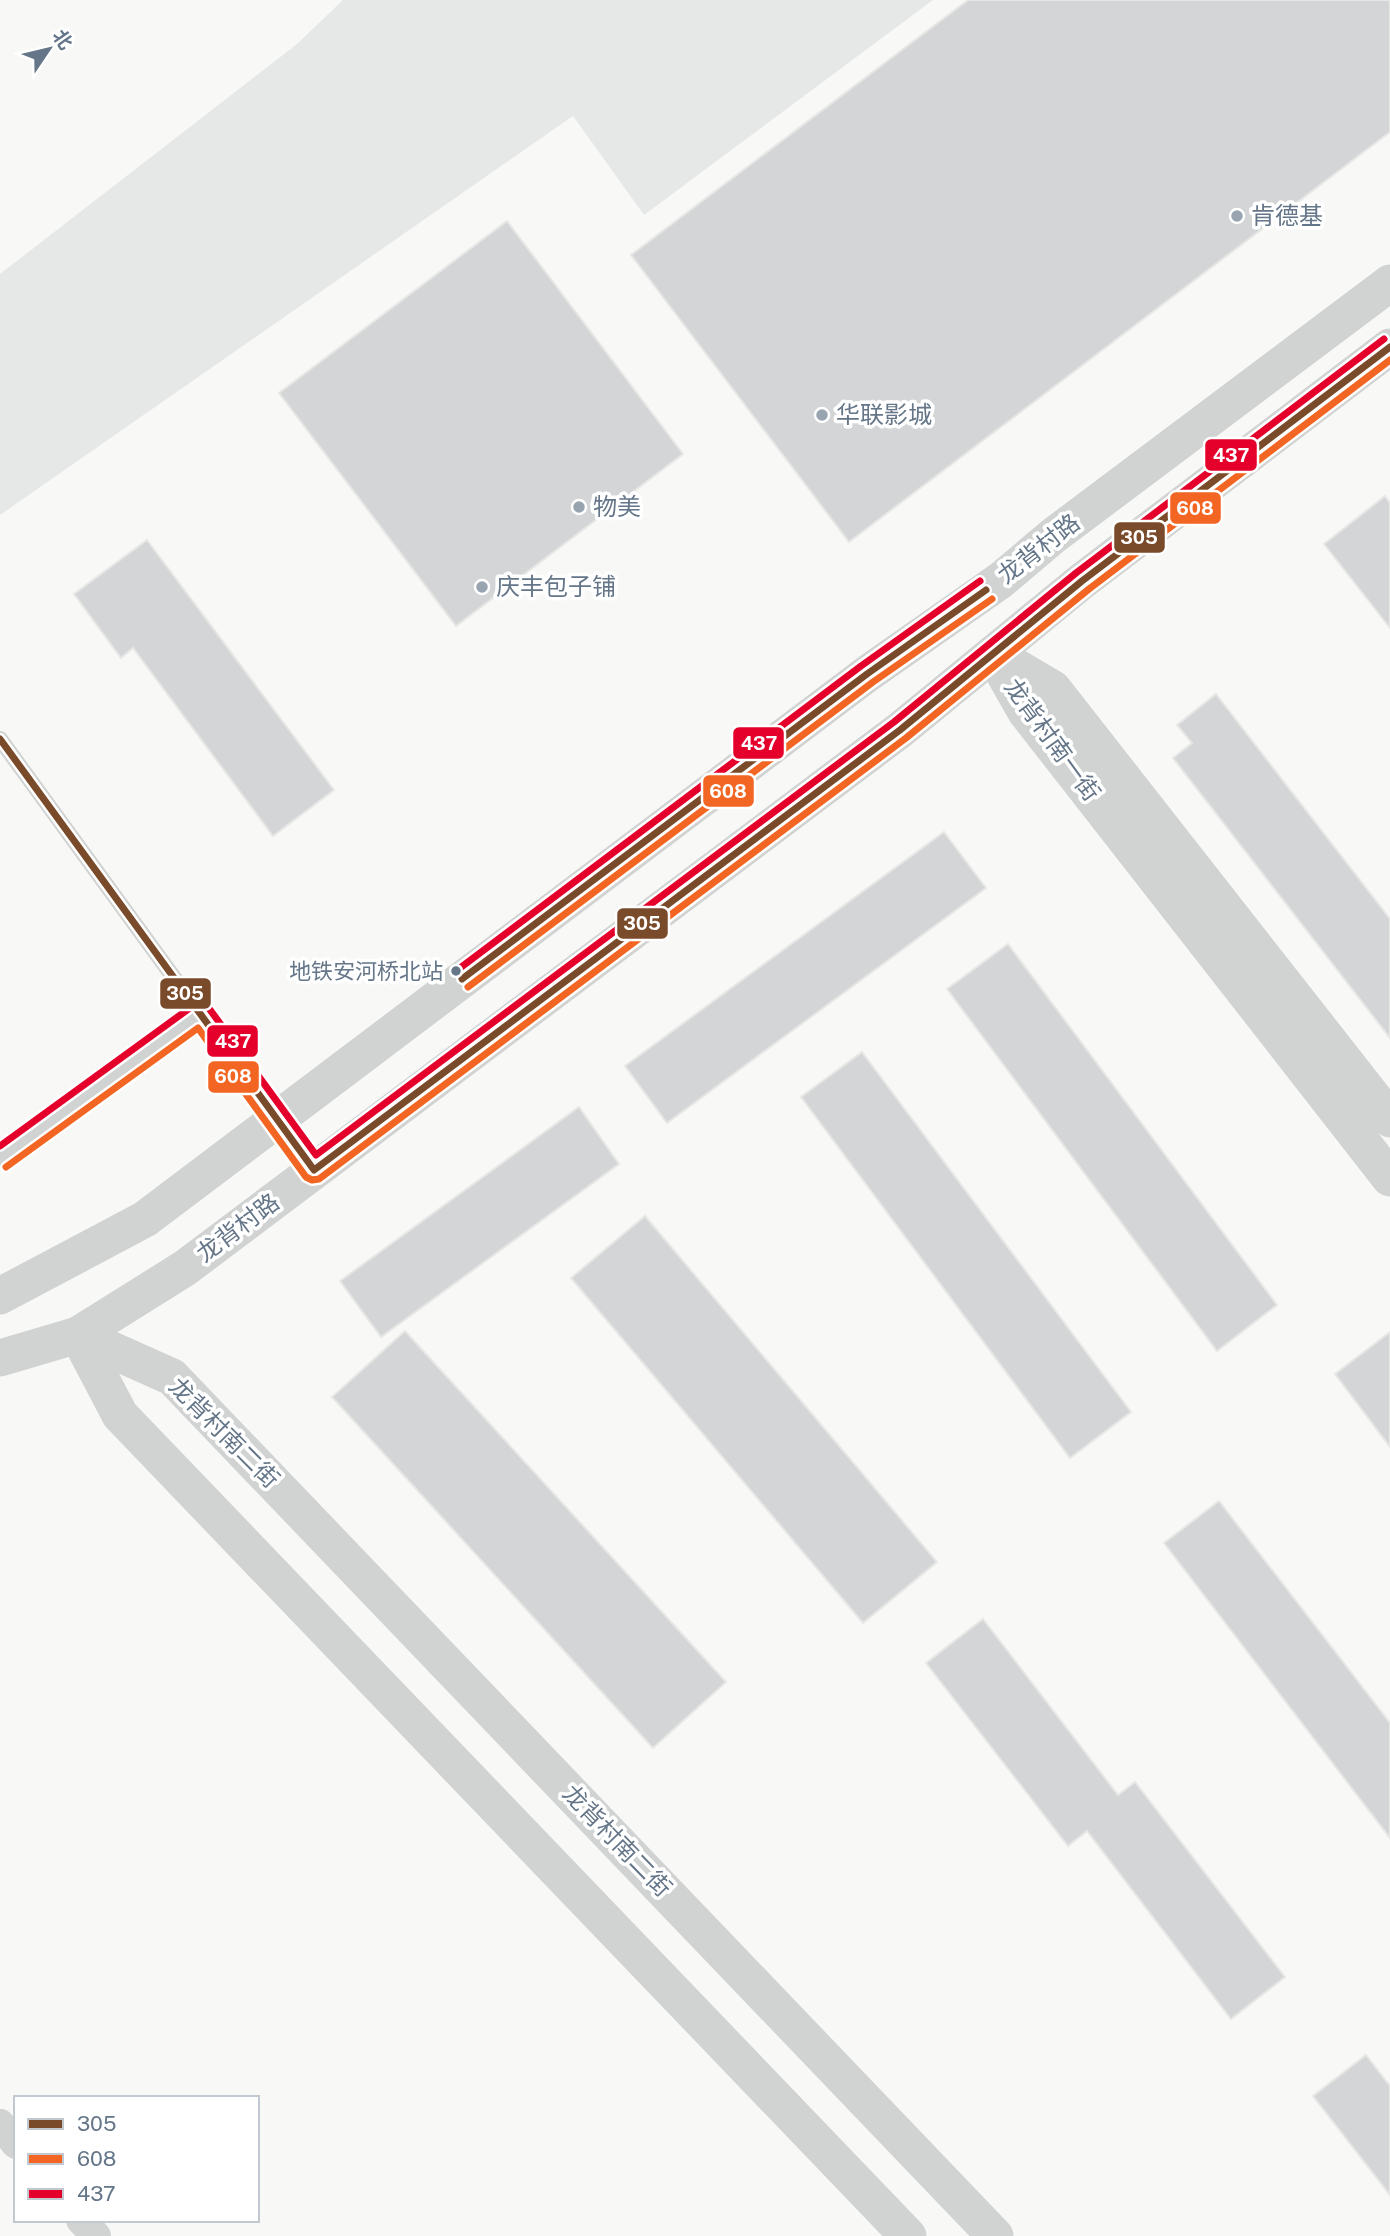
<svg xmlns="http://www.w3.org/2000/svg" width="1390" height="2236" font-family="'Public Sans','Noto Sans SC',sans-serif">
<rect width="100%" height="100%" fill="#f8f8f7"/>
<!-- built -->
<polygon fill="#e6e8e8" points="343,0 933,0 644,215 573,116 0,515 0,274 297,44"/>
<!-- building -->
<g fill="#d4d5d6" stroke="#e7e7e6" stroke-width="2">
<polygon points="968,0 1390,0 1390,132 849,542 631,255"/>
<polygon points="507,221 683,454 456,626 279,393"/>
<polygon points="1385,496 1390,503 1390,628 1324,544"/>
<polygon points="147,540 334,790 273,836 133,648 121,658 74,594"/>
<polygon points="1216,694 1390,919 1390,1038 1173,758 1192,743 1177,725"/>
<polygon points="944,832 986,888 667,1123 625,1066"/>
<polygon points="1008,944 1277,1305 1217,1351 947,989"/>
<polygon points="862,1052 1131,1412 1070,1458 801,1097"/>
<polygon points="579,1107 619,1164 381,1337 340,1281"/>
<polygon points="645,1216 937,1562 863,1623 571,1278"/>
<polygon points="405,1331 726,1682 653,1748 332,1397"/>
<polygon points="1390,1332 1390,1447 1335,1374"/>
<polygon points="1219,1501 1390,1723 1390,1838 1164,1543"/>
<polygon points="983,1619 1118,1795 1135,1782 1285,1977 1231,2019 1087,1831 1068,1846 926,1663"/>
<polygon points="1366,2055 1390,2086 1390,2195 1313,2096"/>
</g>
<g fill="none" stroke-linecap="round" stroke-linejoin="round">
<!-- service -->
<g stroke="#d1d3d3" stroke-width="16">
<polyline points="0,739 314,1170"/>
<polyline points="0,1159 200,1013"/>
</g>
<!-- minor -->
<g stroke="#d1d3d3" stroke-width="30">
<polyline points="0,2124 16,2144"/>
<polyline points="81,2220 96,2236"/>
</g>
<!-- tertiary -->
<g stroke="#d1d3d3" stroke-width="37">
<polyline points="993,654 1026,712 1390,1178"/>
<polyline points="994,654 1053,689 1390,1119"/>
<polyline points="0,1296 145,1219 867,674 1001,580 1053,536 1390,283"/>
<polyline points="78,1335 172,1377 995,2236"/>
<polyline points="78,1335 120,1415 908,2236"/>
<polyline points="0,1358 78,1335 185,1268 900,730 1082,581 1390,347"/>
</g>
<!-- bus-1 casing -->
<g stroke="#fff" stroke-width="12">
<g id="bus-1">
<polyline points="0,739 314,1170 900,730 1082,581 1390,347"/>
<polyline points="462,979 867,674 986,590"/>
</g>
</g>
<!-- bus-2 casing -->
<g stroke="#fff" stroke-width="12">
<g id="bus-2">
<polyline points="468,987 873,682 992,599"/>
<polyline points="6,1167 198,1028 306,1177 312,1180 319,1179 906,738 1089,589 1390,360"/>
</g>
</g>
<!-- bus-3 casing -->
<g stroke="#fff" stroke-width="12">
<g id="bus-3">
<polyline points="456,971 861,666 980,581"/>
<polyline points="0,1146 194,1005 201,1003 208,1007 316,1155 894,722 1076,573 1384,339"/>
</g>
</g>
<!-- bus-1 -->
<use href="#bus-1" stroke="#7a4b2a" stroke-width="7"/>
<!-- bus-2 -->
<use href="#bus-2" stroke="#f26522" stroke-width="7"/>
<!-- bus-3 -->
<use href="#bus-3" stroke="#e4002b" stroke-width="7"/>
</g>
<!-- markers -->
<g fill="#98a4b0" stroke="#fff" stroke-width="2.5">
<circle cx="1237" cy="216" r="7"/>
<circle cx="822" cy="415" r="7"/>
<circle cx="579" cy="507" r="7"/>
<circle cx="482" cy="587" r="7"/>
</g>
<circle fill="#657689" stroke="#fff" stroke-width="2.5" cx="456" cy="971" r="6"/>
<g text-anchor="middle" stroke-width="7" stroke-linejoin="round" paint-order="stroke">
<!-- bus labels -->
<g font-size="22" fill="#657689" stroke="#fff" text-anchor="end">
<text x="443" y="979">地铁安河桥北站</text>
</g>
<!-- poi labels -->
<g font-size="24" fill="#657689" stroke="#fff" text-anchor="start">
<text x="1251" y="224">肯德基</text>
<text x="836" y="423">华联影城</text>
<text x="593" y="515">物美</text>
<text x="496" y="595">庆丰包子铺</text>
</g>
<!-- street labels -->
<g font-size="24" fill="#657689" stroke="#fff">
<text transform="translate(1039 549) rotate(-38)" y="8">龙背村路</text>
<text transform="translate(1052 740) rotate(54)" y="8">龙背村南一街</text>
<text transform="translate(238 1228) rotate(-37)" y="8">龙背村路</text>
<text transform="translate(224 1433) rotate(45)" y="8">龙背村南二街</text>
<text transform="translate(617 1841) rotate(46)" y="8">龙背村南二街</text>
</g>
</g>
<g stroke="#fff" stroke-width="2.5">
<rect x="1204" y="438" width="54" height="34" rx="7" fill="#e4002b"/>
<rect x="1169" y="491" width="53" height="34" rx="7" fill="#f26522"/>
<rect x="1113" y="521" width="53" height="33" rx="7" fill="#7a4b2a"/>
<rect x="732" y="726" width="53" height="34" rx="7" fill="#e4002b"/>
<rect x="702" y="774" width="53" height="34" rx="7" fill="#f26522"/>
<rect x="616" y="907" width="53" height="33" rx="7" fill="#7a4b2a"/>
<rect x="159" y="977" width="53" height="33" rx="7" fill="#7a4b2a"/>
<rect x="206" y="1024" width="53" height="34" rx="7" fill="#e4002b"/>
<rect x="207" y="1060" width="53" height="34" rx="7" fill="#f26522"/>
</g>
<g font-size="19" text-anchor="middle" font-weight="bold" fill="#fff">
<text x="1231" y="462">437</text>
<text x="1195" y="515">608</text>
<text x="1139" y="544">305</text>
<text x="759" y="750">437</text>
<text x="728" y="798">608</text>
<text x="642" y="930">305</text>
<text x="185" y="1000">305</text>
<text x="233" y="1048">437</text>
<text x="233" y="1083">608</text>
</g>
<!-- legend -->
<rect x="14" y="2096" width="245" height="126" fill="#ffffff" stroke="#c1c8d0" stroke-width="2"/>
<rect x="28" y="2119" width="35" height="10" fill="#7a4b2a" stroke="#c1c8d0" stroke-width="2"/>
<text x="77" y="2131" font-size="21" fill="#657689">305</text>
<rect x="28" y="2154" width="35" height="10" fill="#f26522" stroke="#c1c8d0" stroke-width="2"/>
<text x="77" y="2166" font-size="21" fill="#657689">608</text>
<rect x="28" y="2189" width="35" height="10" fill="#e4002b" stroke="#c1c8d0" stroke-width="2"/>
<text x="77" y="2201" font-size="21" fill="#657689">437</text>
<!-- north arrow -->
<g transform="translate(49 49) rotate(55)" stroke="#ffffff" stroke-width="5" paint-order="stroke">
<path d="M0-5L12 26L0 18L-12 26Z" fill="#657689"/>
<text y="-10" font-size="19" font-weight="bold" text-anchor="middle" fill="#657689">北</text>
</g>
</svg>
